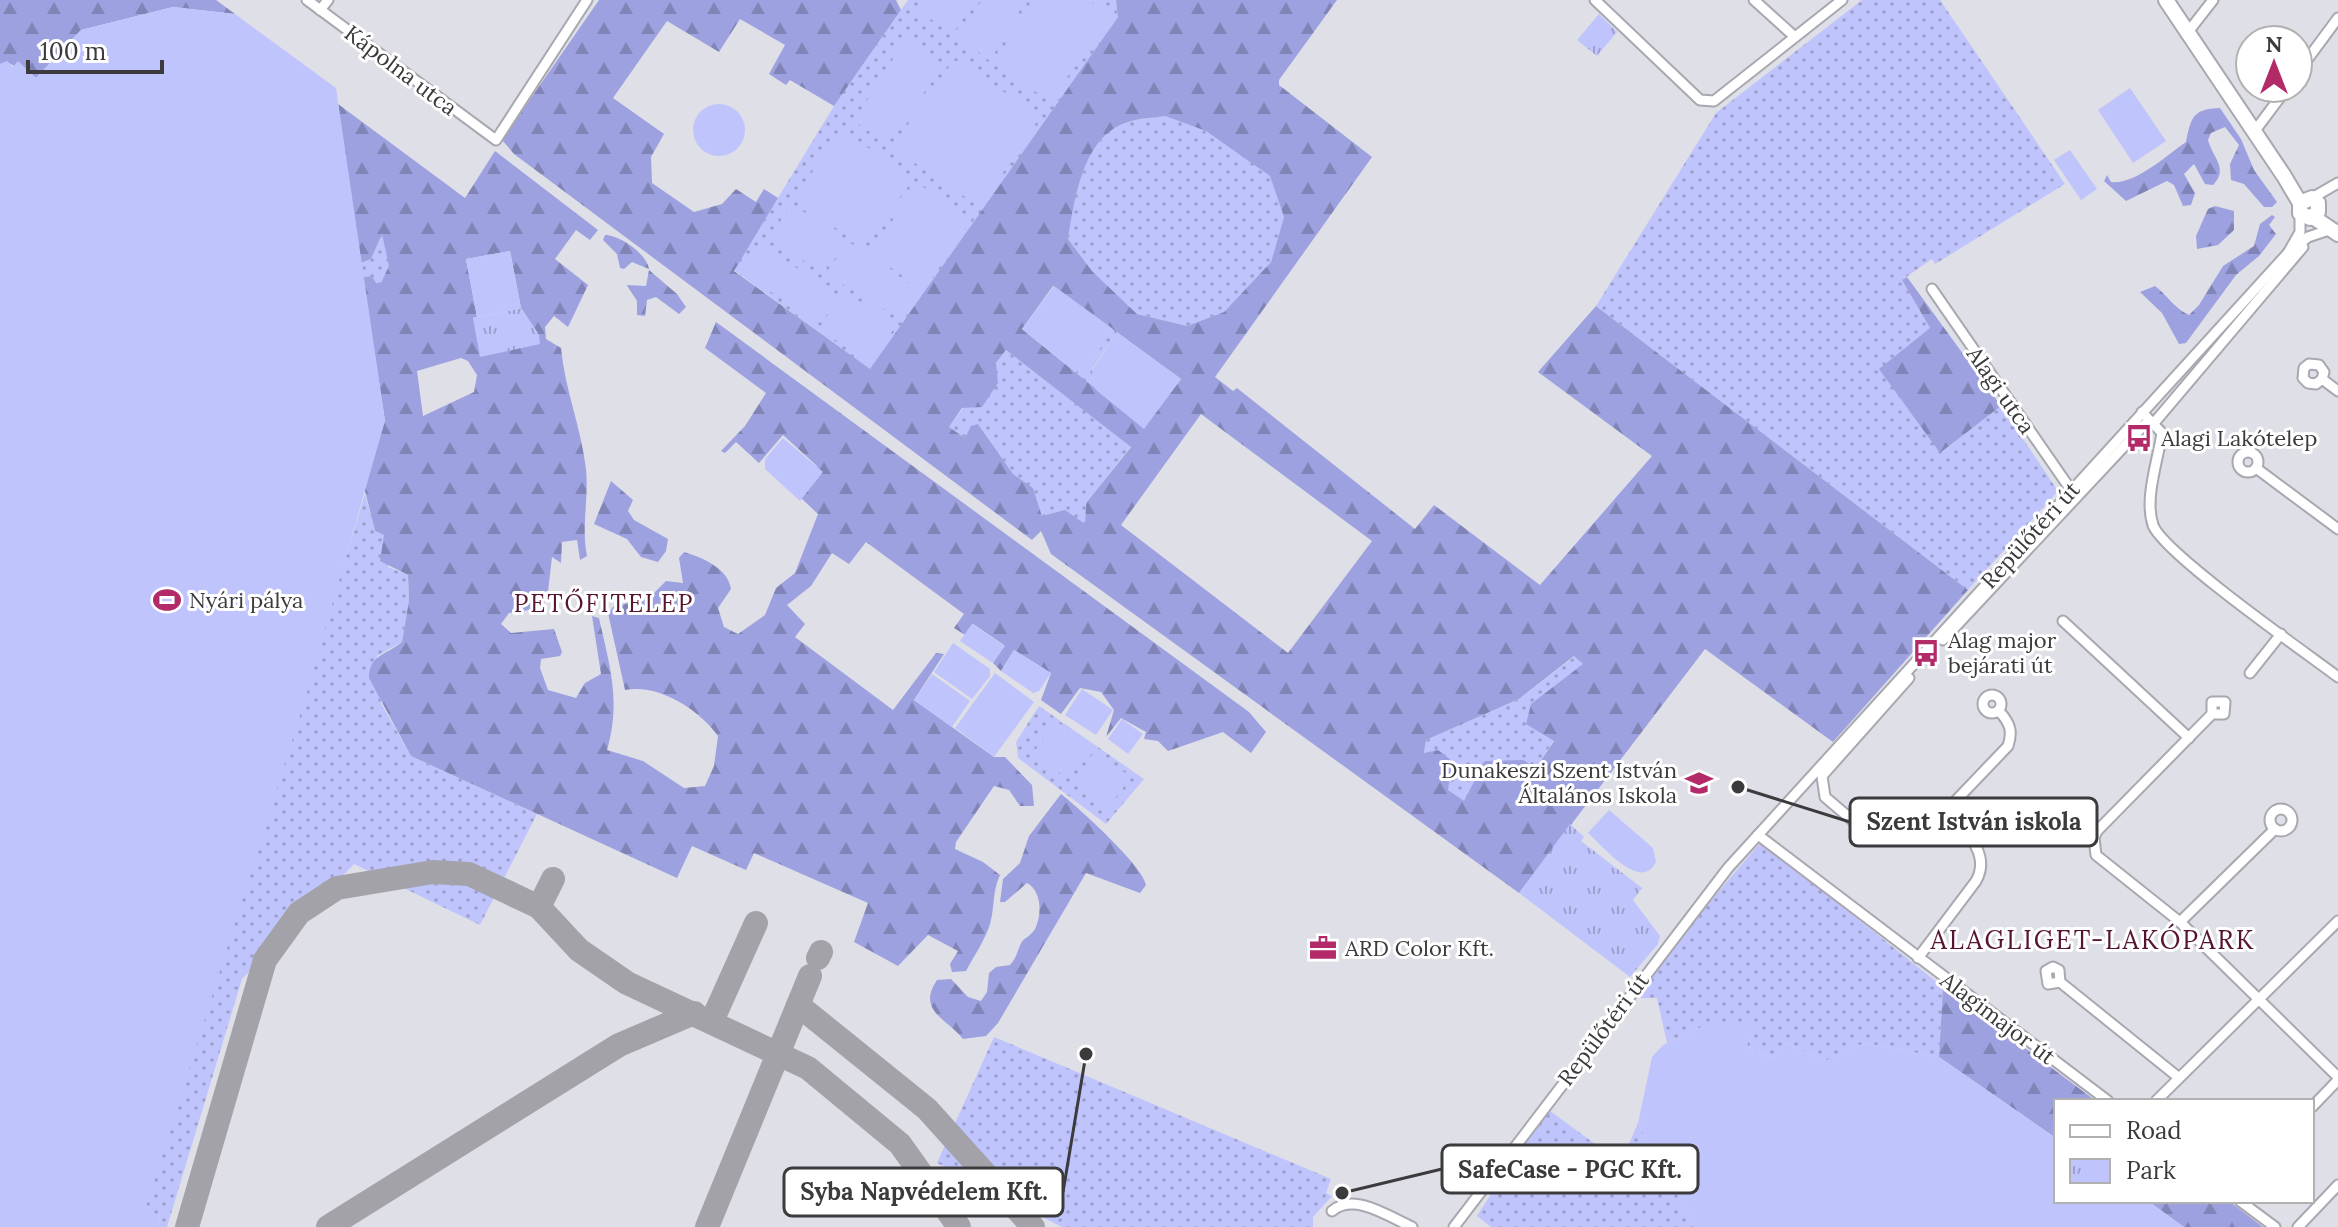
<svg xmlns="http://www.w3.org/2000/svg" width="2338" height="1227" font-family="Lora,serif">
<defs>
<pattern id="grass-dots" width="8" height="8" patternUnits="userSpaceOnUse" patternTransform="scale(2)"><rect width="8" height="8" fill="#c0c4fc"/><path d="M2 2h.1M6 6h.1" fill="none" stroke="#9da0cd" stroke-width="1.8" stroke-linecap="round"/></pattern>
<pattern id="forest-firs" width="22" height="20" patternUnits="userSpaceOnUse" patternTransform="scale(2)"><rect width="22" height="20" fill="#9da1e0"/><path d="M5 1l3.5 6h-7zM16 11l3.5 6h-7z" fill="#8184b7"/></pattern>
<pattern id="park-tufts" width="24" height="20" patternUnits="userSpaceOnUse" patternTransform="scale(2)"><rect width="24" height="20" fill="#c0c4fc"/><path d="M3 7l-1-3M5 7V3M7 7l1-3M15 17l-1-3M17 17v-4M19 17l1-3" fill="none" stroke="#9da0cd"/></pattern>
</defs>
<rect width="100%" height="100%" fill="#dfdfe7"/>
<!-- grass -->
<g fill="url(#grass-dots)">
<polygon points="908,0 1116,0 1118,17 870,370 734,270 834,106"/>
<polygon points="1862,0 1940,0 2065,184 1935,264 1932,259 1902,280 1930,328 1940,453 2001,406 2058,491 1968,590 1596,306 1716,113"/>
<path d="M1165,116l41,15 64,44 14,42 -13,45 -47,50 -37,14 -50,-12 -45,-43 -24,-32c7,-39 14,-103 60,-117 11,-4 25,-4 37,-6z"/>
<polygon points="382,233 390,266 381,283 376,283 372,276 363,277 361,263 371,259"/>
<polygon points="1113,329 1117,332 1092,369 1096,390 1075,372 1088,366"/>
<polygon points="1006,350 1131,446 1086,503 1085,524 1042,516 1033,488 1013,474 978,424 965,438 949,427"/>
<polygon points="365,494 375,531 384,535 388,567 408,575 409,600 402,642 377,656 381,703 411,756 537,814 480,925 354,864 242,979 167,1227 157,1227 160,1215 144,1211"/>
<polygon points="1575,656 1584,663 1554,740 1536,768 1464,802 1448,790 1424,754 1426,740 1519,699"/>
<polygon points="1039,706 1144,779 1106,824 1018,758 1016,742"/>
<polygon points="1761,842 1943,987 1939,1057 1864,1043 1825,1061 1788,1043 1771,1058 1747,1046 1750,1026 1704,1026 1667,1043 1657,998 1641,998 1636,988"/>
<polygon points="994,1037 1331,1179 1326,1193 1332,1196 1313,1217 1313,1227 1062,1227 937,1163"/>
<polygon points="1546,1108 1621,1163 1638,1123 1695,1227 1491,1227 1477,1216"/>
</g>
<!-- forest -->
<g fill="url(#forest-firs)" fill-rule="evenodd">
<polygon points="0,0 216,0 235,14 173,7 81,30 36,78 7,62 0,64"/>
<path d="M599,0h297l5,10 -67,96 -44,-26 -4,5 -17,-11 16,-29 -45,-26 -21,33 -52,-31 -54,77 51,36 -13,23 1,26 42,29 28,-8 14,-15 20,13 8,-13 14,9 -44,73 136,98 248,-352 -2,-17h221l-58,80v5l93,72 -157,220 18,14 4,-3 178,141 19,-24 106,80 112,-129 -114,-84 58,-66 372,284 -135,152 -128,-93 -186,244 -468,-339 -10,-23 -9,9 -518,-386 -12,-14zM1165,116l41,15 64,45 14,41 -13,45 -47,50 -37,14 -50,-12 -45,-43 -24,-32c7,-39 14,-103 60,-117 11,-4 25,-4 37,-6zM1053,286l128,93 -37,49 -122,-99zM1006,350l125,97 -45,56 -1,21 -20,-14 -23,6 -9,-28 -20,-14 -35,-50 -7,2 -6,12 -16,-11 13,-19 20,-1 16,-24 -2,-20zM1201,414l171,127 -84,112 -167,-128zM1574,656l9,8 -52,40 -5,20 28,17 -18,27 -13,-8 -38,1 -21,40 -16,-11 4,-29 -14,-11 -14,3 2,-13 93,-41z"/>
<path d="M338,104l127,94 30,-47 103,79 -8,10 -14,-10 -21,29 33,26 -20,42 -14,-11 -9,11 1,12 15,9c4,42 20,79 25,121 3,30 -5,57 1,87l-7,4 -3,-20 -15,2 -1,21 -9,-6 -5,43 -12,9 -26,4 -8,11 10,9 43,-4 8,23 -2,4 -19,3 -1,9 8,22 28,8 9,-15 16,-9 -9,-58 7,2c11,49 22,83 8,132l36,11 41,27 21,-2 9,-20 4,-30c-18,-26 -60,-53 -93,-46l-17,-77 6,-7 34,-7 18,-18 17,2 -4,-25 5,-6c19,6 44,16 47,37l-13,19 6,19 14,7 27,-19 11,-27 19,-15 23,-59 -17,-16 16,-32 -34,-31 -24,28 -23,-21 -11,11 -4,-2 24,-25 21,-33 -61,-45 11,-26 533,390 17,20 -15,21 -28,-21 -55,19 -10,-10 -14,-2 2,-7 -25,-14 -15,19 8,-27 -13,-18 -21,-4 -19,26 -20,-14 10,-27 -37,-23 -13,21 -8,-8 11,-18 -31,-21 -8,11 -11,-7 10,-14 -98,-72 -17,22 -17,-11 -21,33 -24,19 18,19 -10,13 98,73 43,-57 8,1 -30,46 80,57h11l27,28 2,21h-14l-11,-16 -15,-4 -38,56 -1,7 28,13 17,13c-8,17 -5,31 -10,49 -5,16 -16,32 -24,47l-14,1 -2,-8 8,-13 -30,-16 -30,31 -44,-24 14,-39 -114,-50 -8,17 -54,-24 -15,32 -266,-122 -42,-78c0,-23 17,-23 33,-36l7,-42 -1,-25 -28,-14 4,-26 -9,-4 -14,-56 24,-54 -22,-144 9,-1 4,7h5l8,-17 -7,-32 -11,25 -10,4zM510,251l11,57 18,27 -66,-17 4,-1 -11,-58zM461,358l7,3 9,14 -3,17 -51,24 -6,-45z"/>
<path d="M2220,108l21,31 13,31 23,32 -5,5h-8l-20,-23 -13,-4 -1,-16 9,-19 -14,-18 -14,6 -3,7c5,18 21,29 5,45l-8,-1 -11,-20 -10,10 11,19 -4,12 -8,1 -9,-21 -7,-4 -41,20 -22,-20 3,-6 4,7c24,3 56,-27 75,-40 5,-25 7,-33 34,-34z"/>
<polygon points="2215,206 2234,211 2234,230 2218,245 2197,249 2196,236 2208,209"/>
<path d="M2272,215l3,2 -6,8 7,9 -17,22 -23,19 -50,68 -7,1 -17,-31 -22,-21 15,-6c13,10 19,22 34,29l10,-10 24,-39 31,-20 6,-22z"/>
<path d="M605,235c15,0 42,19 44,34l-17,-7 -8,7 -4,-1 -3,-14 -14,-14z"/>
<polygon points="649,270 677,294 686,307 679,314 656,297 647,300 645,316 637,315 637,301 627,285 646,286"/>
<polygon points="1907,277 2001,406 1940,453 1879,369 1930,328 1902,280"/>
<polygon points="611,481 633,500 628,511 634,520 668,539 666,551 658,562 641,557 627,539 594,524"/>
<path d="M1061,794c17,13 83,73 85,91l-6,8 -54,-20 -88,150 -12,13 -23,3c-15,-20 -47,-28 -26,-59l14,-1 17,18 13,4 6,-9 2,-19 7,-6 14,-2c7,-8 7,-13 11,-22 3,-5 11,-8 14,-14 7,-14 7,-38 -8,-46l-22,19h-5l3,-23 17,-16 9,-27z"/>
<polygon points="1943,987 2096,1101 2056,1101 2056,1138 1939,1057"/>
<polygon points="2148,1201 2229,1201 2263,1227 2184,1227"/>
</g>
<!-- park -->
<g fill="url(#park-tufts)">
<polygon points="1599,14 1617,32 1597,56 1577,40"/>
<polygon points="521,308 539,335 540,344 480,357 473,318"/>
<polygon points="1570,824 1584,837 1581,841 1642,888 1633,900 1660,936 1658,944 1630,977 1519,893"/>
</g>
<!-- pitch -->
<g fill="#c0c4fc">
<polygon points="927,0 975,0 953,34 919,11"/>
<polygon points="982,0 1026,0 990,61 958,36"/>
<polygon points="1032,0 1089,0 1112,18 1049,101 994,63"/>
<polygon points="173,7 235,14 336,88 385,421 303,706 145,1210 160,1215 157,1227 0,1227 0,64 7,61 13,67 18,61 36,78 81,30"/>
<polygon points="907,37 944,65 887,144 854,121"/>
<polygon points="958,60 1040,117 980,207 896,150 894,144 951,64"/>
<polygon points="2130,88 2166,141 2133,163 2098,110"/>
<circle cx="719" cy="130" r="26"/>
<polygon points="846,133 906,173 910,184 864,246 803,207 798,194 834,139"/>
<polygon points="2070,150 2097,189 2081,200 2054,160"/>
<polygon points="920,185 972,219 924,290 871,254 915,186"/>
<polygon points="789,208 801,210 846,240 825,269 816,268 768,240"/>
<polygon points="849,242 922,292 900,319 829,276 827,271"/>
<polygon points="760,247 832,288 833,296 816,322 743,273"/>
<polygon points="510,251 521,308 477,317 466,259"/>
<polygon points="1054,286 1113,329 1088,367 1075,372 1022,329"/>
<polygon points="843,292 898,323 869,364 819,328"/>
<polygon points="1117,332 1181,379 1144,429 1096,390 1092,370"/>
<polygon points="783,438 823,472 800,501 765,469 765,459"/>
<polygon points="972,624 1005,646 993,663 960,641"/>
<polygon points="953,643 990,669 990,676 972,699 934,672"/>
<polygon points="1014,650 1051,673 1039,691 1033,693 1001,671"/>
<polygon points="995,673 1034,702 994,757 955,728"/>
<polygon points="932,674 970,701 952,727 914,700"/>
<polygon points="1082,689 1113,710 1096,735 1065,715"/>
<polygon points="1122,719 1143,734 1128,754 1108,739"/>
<polygon points="1056,721 1089,745 1065,777 1033,753"/>
<polygon points="1095,751 1131,777 1109,807 1073,782"/>
<path d="M1609,810l44,38 3,14c-15,31 -53,-16 -68,-29z"/>
<polygon points="1704,1026 1751,1026 1747,1046 1771,1058 1788,1043 1825,1061 1864,1043 1939,1057 2056,1138 2056,1201 2148,1201 2184,1227 1695,1227 1638,1123 1652,1057 1663,1045"/>
</g>
<g fill="none" stroke-linecap="round" stroke-linejoin="round">
<!-- taxiway -->
<g stroke="#a2a2a8" stroke-width="24">
<polyline points="539,907 553,879"/>
<polyline points="818,958 821,952"/>
<polyline points="798,1005 927,1109 1033,1227"/>
<polyline points="712,1021 756,923"/>
<polyline points="187,1227 265,960 299,913 337,888 433,872 469,874 539,907 579,950 627,983 808,1068 900,1144 959,1227"/>
<polyline points="328,1227 619,1045 694,1013"/>
<polyline points="707,1227 810,976"/>
</g>
<!-- street casing -->
<g stroke="#a8a8b0" stroke-width="13">
<g id="street">
<polyline points="307,0 496,140 587,0"/>
<polyline points="1595,0 1700,100 1714,101 1842,0"/>
<polyline points="1754,0 1795,37"/>
<polyline points="320,10 328,0"/>
<polyline points="2188,32 2213,0"/>
<polyline points="2298,72 2338,18"/>
<polyline points="2254,132 2287,88"/>
<polyline points="2312,198 2338,183"/>
<polyline points="2288,253 2300,232 2300,213"/>
<polyline points="1932,289 2071,490"/>
<polyline points="2322,379 2316,384 2308,383 2303,378 2304,368 2309,364 2319,365 2324,372 2322,379 2338,391"/>
<path d="M2142,412l20,21c-4,27 -18,66 -9,92 10,28 153,128 185,152"/>
<polyline points="2154,423 2303,247"/>
<circle cx="2248" cy="462" r="10"/>
<polyline points="2256,468 2338,529"/>
<polyline points="2063,621 2189,738"/>
<polyline points="1943,640 2145,424"/>
<polyline points="2250,673 2281,634"/>
<circle cx="1992" cy="704" r="9"/>
<polyline points="2212,714 2212,702 2225,702 2224,714 2212,714 2097,831 2094,838 2096,855 2180,922 2338,1077"/>
<circle cx="2281" cy="820" r="11"/>
<path d="M1943,814l65,-68c5,-15 2,-23 -9,-35"/>
<polyline points="1858,825 1825,797 1822,776 1909,678"/>
<path d="M1871,826l-10,-3 -5,5v8l12,3 4,-5 -1,-8 14,-12 54,-2c24,13 53,41 37,69l-58,77"/>
<polyline points="1758,835 2108,1101"/>
<polyline points="2180,922 2275,829"/>
<polyline points="2060,982 2059,970 2053,967 2046,971 2048,984 2060,982 2178,1077"/>
<polyline points="2156,1101 2338,921"/>
<polyline points="2312,1107 2338,1080"/>
<polyline points="2240,1201 2275,1227"/>
<path d="M1332,1211c23,-19 57,6 80,16"/>
<polyline points="1454,1227 1728,868 2288,253 2308,237 2329,230"/>
<polyline points="2298,1227 2338,1185"/>
</g>
</g>
<!-- secondary casing -->
<g stroke="#a8a8b0" stroke-width="18">
<g id="secondary">
<polyline points="2166,0 2284,176 2300,203 2300,213 2310,218 2318,212 2318,203 2312,198 2300,203"/>
<polyline points="2313,217 2338,234"/>
</g>
</g>
<!-- street -->
<use href="#street" stroke="#fff" stroke-width="9"/>
<!-- secondary -->
<use href="#secondary" stroke="#fff" stroke-width="14"/>
</g>
<!-- icons -->
<defs>
<g id="bus-bare" transform="scale(2.16)"><path d="M-5-6H5V4H4V6H2V4H-2V6H-4V4H-5ZM-3.5-4V0h7V-4ZM-3.5 1.2v1.5H-2V1.2ZM2 1.2v1.5H3.5V1.2Z" fill="#b32a69" stroke="#fff" stroke-width="2.5" paint-order="stroke"/></g>
<g id="stadium-bare" transform="scale(2.16)"><path d="M0-5a6.5 5 0 1 0 0 10a6.5 5 0 1 0 0-10ZM-3.5-1.8h7v3.6h-7Z" fill="#b32a69" stroke="#fff" stroke-width="2.5" paint-order="stroke"/></g>
<g id="school-bare" transform="scale(2.16)"><path d="M0-5L7-2L0 1L-7-2ZM-4 1L0 2.5L4 1V4Q0 6-4 4Z" fill="#b32a69" stroke="#fff" stroke-width="2.5" paint-order="stroke"/></g>
<g id="office-bare" transform="scale(2.16)"><path d="M-6-3h4V-5.5h4V-3h4V5H-6ZM-1-4.5V-3h2v-1.5ZM-6 0V1H6V0Z" fill="#b32a69" stroke="#fff" stroke-width="2.5" paint-order="stroke"/></g>
</defs>
<g fill-rule="evenodd">
<use href="#bus-bare" x="2139" y="438"/>
<use href="#stadium-bare" x="167" y="600"/>
<use href="#bus-bare" x="1926" y="653"/>
<use href="#school-bare" x="1699" y="783"/>
<use href="#office-bare" x="1323" y="948"/>
</g>
<g text-anchor="middle" stroke-width="6" stroke-linejoin="round" paint-order="stroke">
<!-- street labels -->
<g font-size="22" fill="#3b3b3e" stroke="#fff">
<text transform="translate(401 70) rotate(37)" y="8">Kápolna utca</text>
<text transform="translate(2001 390) rotate(55)" y="8">Alagi utca</text>
<text transform="translate(2030 535) rotate(-48)" y="8">Repülőtéri út</text>
<text transform="translate(1998 1018) rotate(37)" y="8">Alagimajor út</text>
<text transform="translate(1603 1029) rotate(-53)" y="8">Repülőtéri út</text>
</g>
<!-- poi labels -->
<g font-size="22" fill="#3b3b3e" stroke="#fff" text-anchor="start">
<text x="2161" y="446">Alagi Lakótelep</text>
<text x="189" y="608">Nyári pálya</text>
<text x="1948" y="648">Alag major<tspan x="1948" dy="25">bejárati út</tspan></text>
<text x="1677" y="778" text-anchor="end">Dunakeszi Szent István<tspan x="1677" dy="25">Általános Iskola</tspan></text>
<text x="1345" y="956">ARD Color Kft.</text>
</g>
<!-- neighbourhood labels -->
<g font-size="24" letter-spacing="2" fill="#561431" stroke="#fff">
<text x="604" y="612">PETŐFITELEP</text>
</g>
<!-- quarter labels -->
<g font-size="26" letter-spacing="2" fill="#561431" stroke="#fff">
<text x="2093" y="949">ALAGLIGET-LAKÓPARK</text>
</g>
</g>
<!-- callouts -->
<path fill="none" stroke="#3b3b3e" stroke-width="3" d="M1738 787L1850 822M1342 1193L1442 1169M1086 1054L1063 1192"/>
<g fill="#3b3b3e" stroke="#fff" stroke-width="3">
<circle cx="1738" cy="787" r="8"/>
<circle cx="1342" cy="1193" r="8"/>
<circle cx="1086" cy="1054" r="8"/>
</g>
<g fill="#fff" stroke="#3b3b3e" stroke-width="3">
<rect x="1850" y="798" width="247" height="48" rx="8"/>
<rect x="1442" y="1145" width="256" height="48" rx="8"/>
<rect x="784" y="1168" width="279" height="48" rx="8"/>
</g>
<g font-size="24" text-anchor="middle" font-weight="bold" fill="#3b3b3e">
<text x="1974" y="830">Szent István iskola</text>
<text x="1570" y="1178">SafeCase - PGC Kft.</text>
<text x="924" y="1200">Syba Napvédelem Kft.</text>
</g>
<!-- legend -->
<rect x="2054" y="1099" width="260" height="104" fill="#ffffff" stroke="#b1b1b2" stroke-width="2"/>
<rect x="2070" y="1125" width="40" height="12" fill="#ffffff" stroke="#b1b1b2" stroke-width="2"/>
<text x="2126" y="1139" font-size="24" fill="#3b3b3e">Road</text>
<rect x="2070" y="1159" width="40" height="24" fill="url(#park-tufts)" stroke="#b1b1b2" stroke-width="2"/>
<text x="2126" y="1179" font-size="24" fill="#3b3b3e">Park</text>
<!-- north arrow -->
<g transform="translate(2274 64)"><circle r="38" fill="#ffffff" stroke="#b1b1b2" stroke-width="2"/>
<path d="M0-6L14 30L0 20L-14 30Z" fill="#b32a69"/>
<text y="-12" font-size="22" font-weight="bold" text-anchor="middle" fill="#3b3b3e">N</text>
</g>
<!-- scale -->
<path d="M28 60v12h134v-12" fill="none" stroke="#3b3b3e" stroke-width="4"/>
<text x="40" y="60" font-size="24" fill="#3b3b3e" stroke="#ffffff" stroke-width="6" paint-order="stroke">100 m</text>
</svg>
